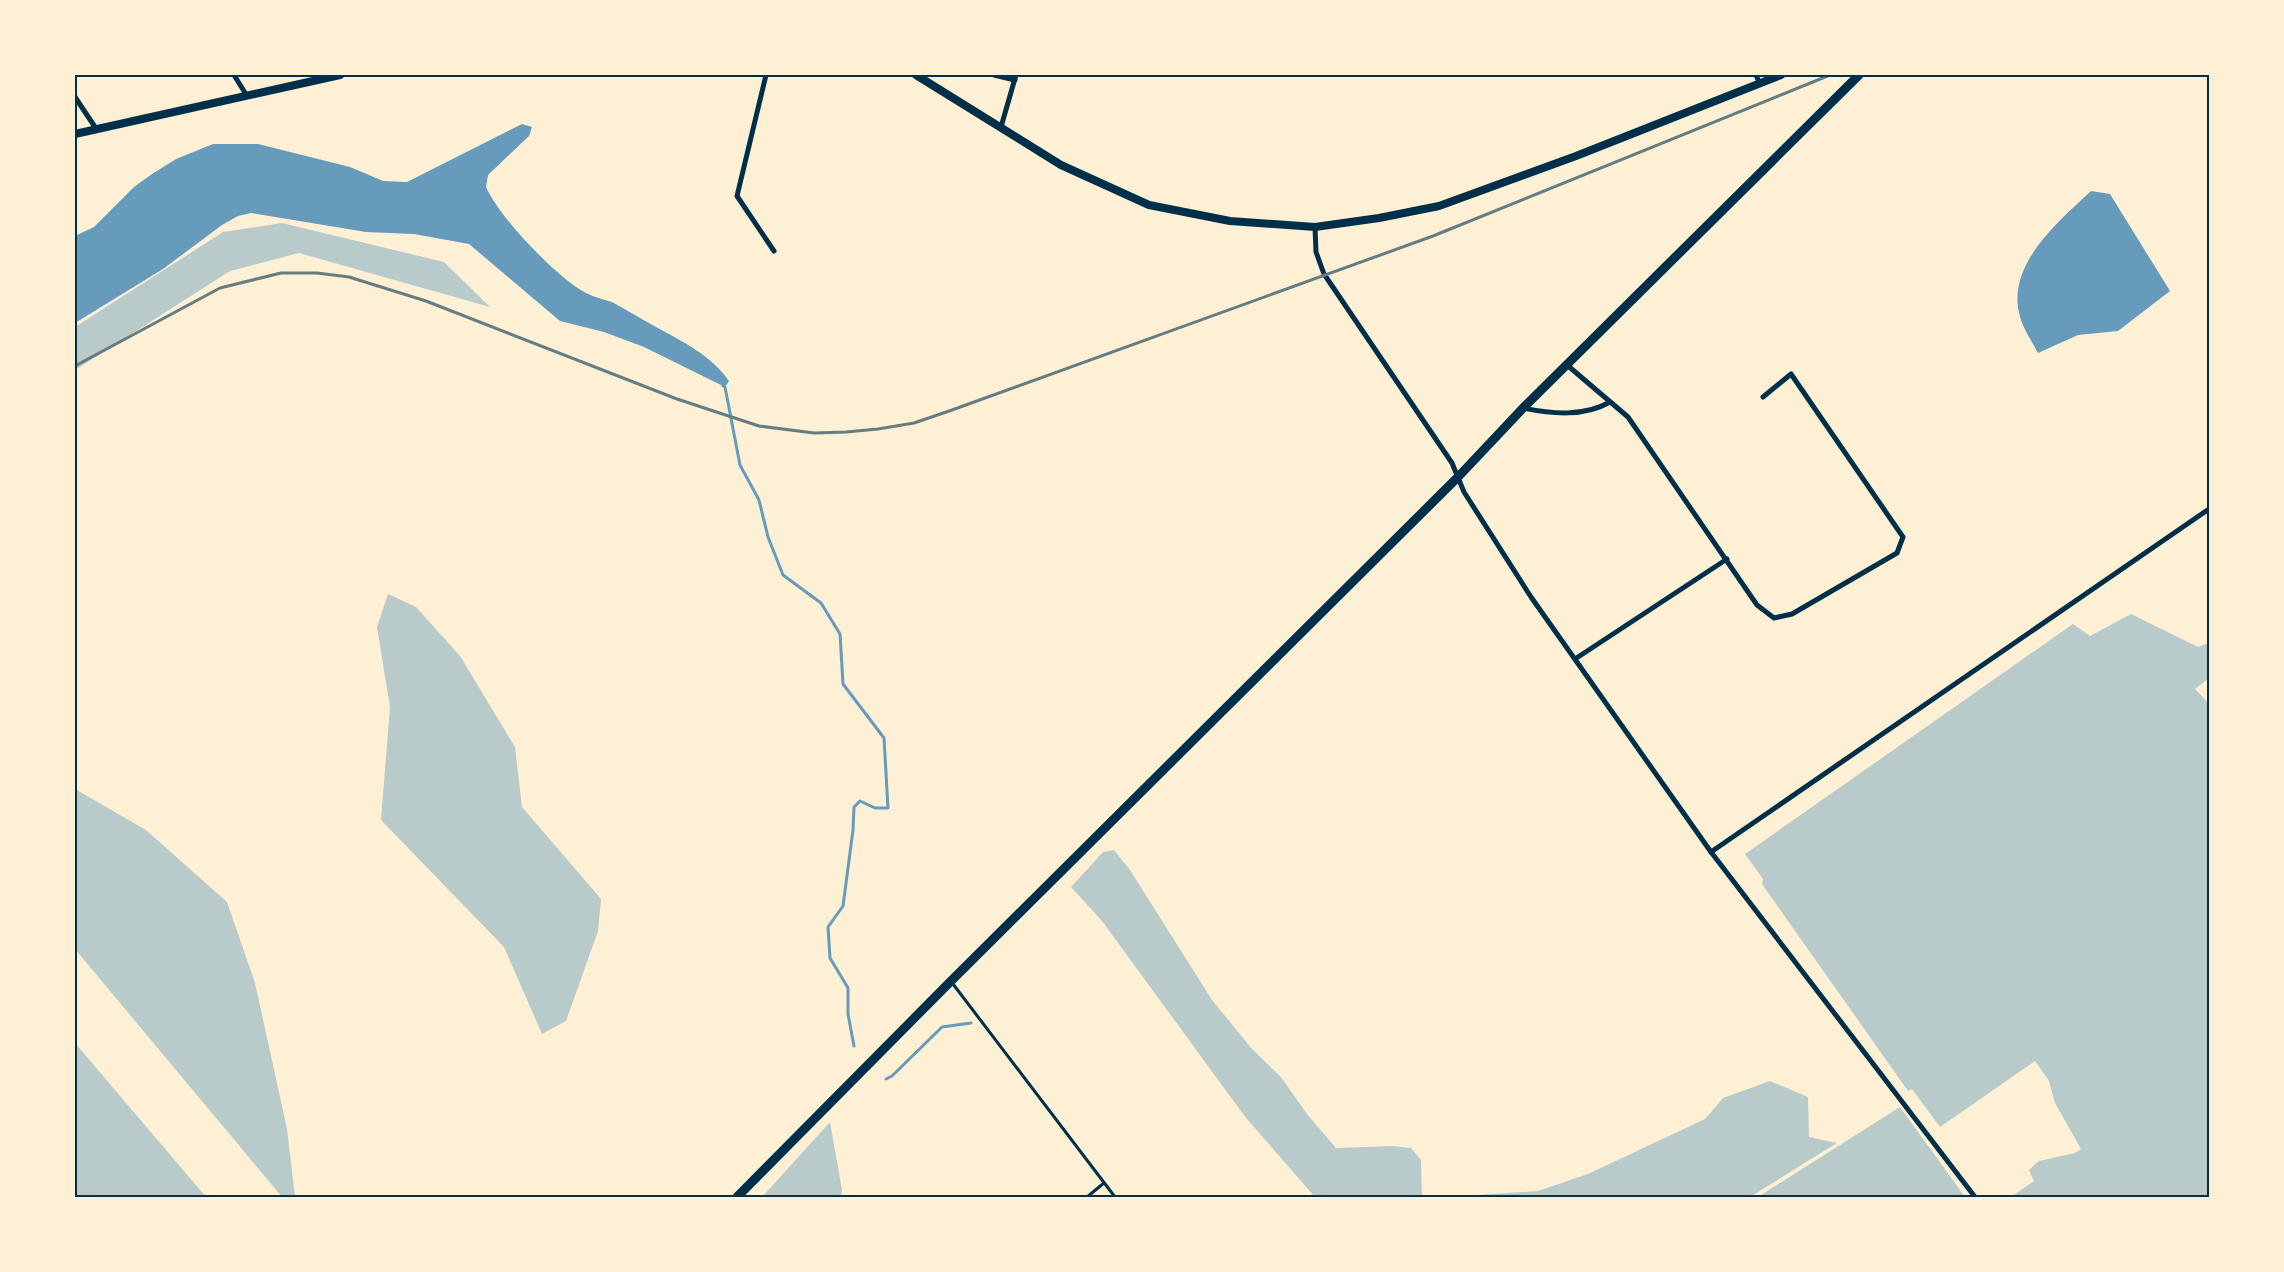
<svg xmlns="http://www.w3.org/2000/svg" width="2284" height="1272" font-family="'Work Sans',sans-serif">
<rect width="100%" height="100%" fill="#fdf0d5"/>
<!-- green -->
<g fill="#b9caca">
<polygon points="282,223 444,262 490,307 299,253 230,271 75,370 75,327 223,232"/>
<polygon points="388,594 416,607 460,656 515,747 522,807 601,899 598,931 566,1021 542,1034 504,947 381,820 390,707 377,627"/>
<polygon points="2131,614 2198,647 2209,643 2209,678 2195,689 2209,704 2209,1197 2011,1197 2034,1181 2029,1170 2039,1161 2075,1153 2081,1149 2055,1103 2049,1081 2035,1061 1940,1127 1912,1089 1908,1091 1762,884 1763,879 1745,854 2073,624 2090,636"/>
<polygon points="75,789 146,830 227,902 255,983 287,1129 295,1197 282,1197 75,949"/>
<polygon points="1114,850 1130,870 1212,1000 1252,1049 1281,1077 1307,1114 1336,1148 1393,1146 1411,1148 1421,1160 1422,1197 1315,1197 1246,1118 1102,921 1071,887 1103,852"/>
<polygon points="75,1043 206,1197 75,1197"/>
<polygon points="1770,1081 1808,1097 1809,1137 1837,1143 1750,1197 1446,1197 1538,1191 1588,1174 1705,1119 1723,1098"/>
<polygon points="1900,1107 1965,1197 1758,1197"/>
<polygon points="830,1122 842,1190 841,1197 762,1197"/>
</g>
<!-- water -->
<g fill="#669bbc">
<path d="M522,124l10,3 -3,9 -41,39 -2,12c13,30 70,90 100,106 8,4 17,6 26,9 15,8 29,17 44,25 27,15 55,28 73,54l-4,6 -81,-40 -40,-15 -44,-11 -91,-77 -55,-10 -48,-2 -115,-19 -13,3 -16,9 -59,44 -88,54v-87l19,-9 40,-40 18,-13 24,-15 37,-15h45l92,23 33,14 24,1z"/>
<path d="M2091,191l19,3 60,97 -52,40 -40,4 -40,18c-5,-10 -13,-21 -17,-33 -18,-53 36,-97 70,-129z"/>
</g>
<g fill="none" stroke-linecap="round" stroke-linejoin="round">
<!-- stream -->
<g stroke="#669bbc" stroke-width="3">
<polyline points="723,386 725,387 740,465 759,500 768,537 783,575 821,603 840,634 843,684 884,738 888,808 875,808 860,801 854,807 853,830 843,906 828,927 830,958 848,988 848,1014 854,1046"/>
<polyline points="886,1079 892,1076 942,1027 971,1023"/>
</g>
<!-- service -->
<g stroke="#003049" stroke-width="3">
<polyline points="953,984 1115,1197"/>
<polyline points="1087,1197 1104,1183"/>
</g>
<!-- minor -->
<g stroke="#003049" stroke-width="5">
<polyline points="234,75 247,96"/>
<polyline points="766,75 737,196 774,251"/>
<polyline points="994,75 1015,80"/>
<polyline points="1756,75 1760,84"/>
<polyline points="75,97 97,130"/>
<polyline points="1001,127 1016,75"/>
<polyline points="1315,227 1316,252 1324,274 1452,463 1464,492 1531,597 1711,852 1975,1197"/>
<polyline points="1567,365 1628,417 1757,605 1774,618 1792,614 1897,553 1903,537 1791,374 1763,397"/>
<path d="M1523,408c29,6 61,9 87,-6"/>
<polyline points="1575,659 1727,559"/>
<polyline points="1711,852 2209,509"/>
</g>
<!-- secondary -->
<g stroke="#003049" stroke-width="8">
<polyline points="916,75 1061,165 1149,205 1230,221 1315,227 1379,218 1439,206 1576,156 1781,75"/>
<polyline points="75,134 340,75"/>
</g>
<!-- primary -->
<polyline stroke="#003049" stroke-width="9" points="737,1197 951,981 1459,476 1523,408 1859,75"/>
<!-- rail -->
<polyline stroke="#657d81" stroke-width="3" points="75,366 220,288 281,273 317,273 349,277 426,301 677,399 759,426 814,433 846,432 878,429 914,423 952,410 1433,236 1830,75"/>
</g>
<!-- border -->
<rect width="2284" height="1272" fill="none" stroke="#fdf0d5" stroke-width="153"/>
<rect x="76" y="76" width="2132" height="1120" fill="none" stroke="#003049" stroke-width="2"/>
</svg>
